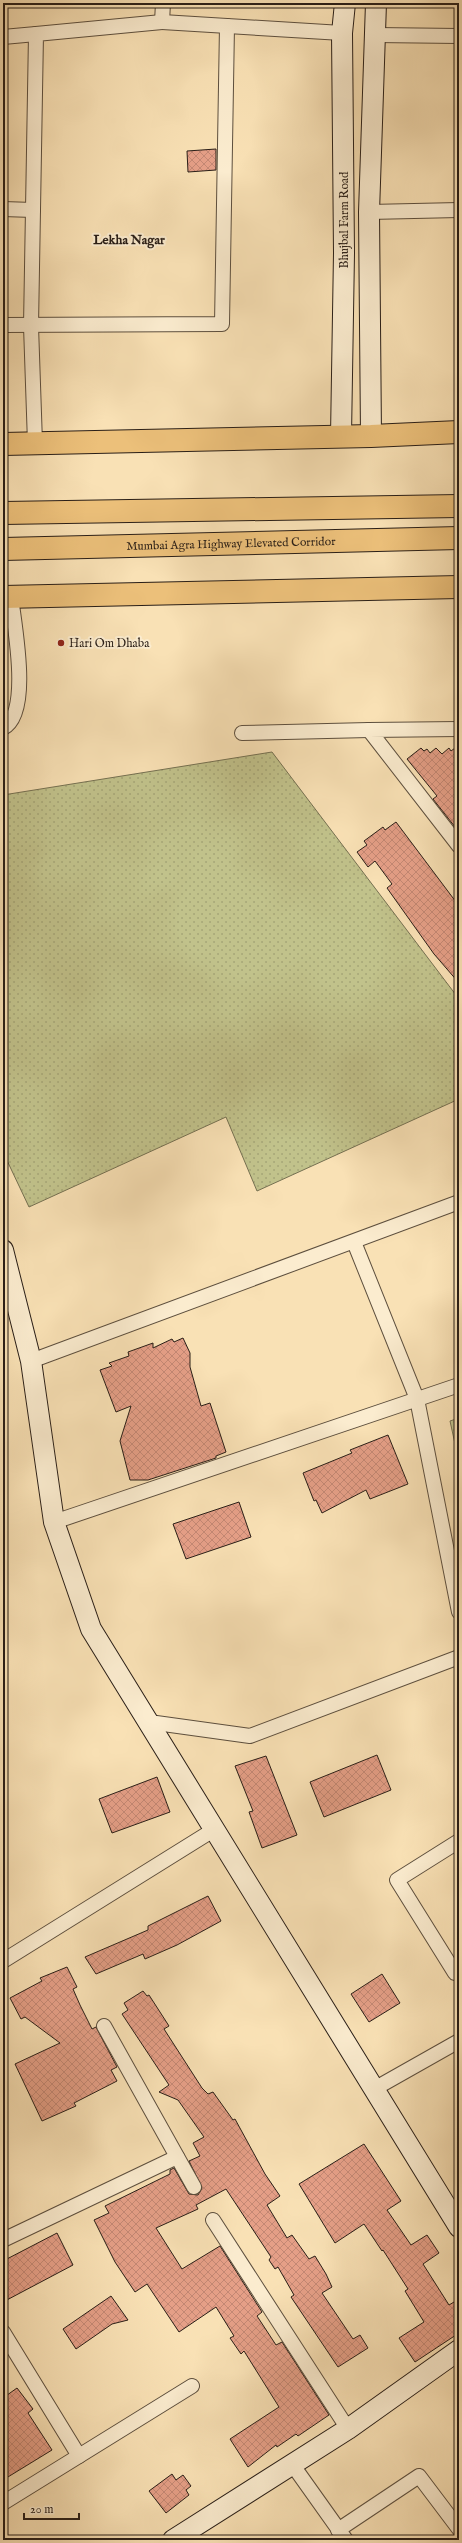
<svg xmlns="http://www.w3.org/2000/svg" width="462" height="2543" font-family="'IM FELL English',serif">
<defs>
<pattern id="green-dots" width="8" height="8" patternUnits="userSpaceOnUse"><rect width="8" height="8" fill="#c1c28b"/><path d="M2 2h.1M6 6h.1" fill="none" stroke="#a6a677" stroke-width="1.8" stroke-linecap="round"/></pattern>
<pattern id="building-cross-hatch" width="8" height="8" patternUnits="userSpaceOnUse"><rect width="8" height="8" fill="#e59f87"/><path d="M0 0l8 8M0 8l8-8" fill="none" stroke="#c48874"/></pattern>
</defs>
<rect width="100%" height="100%" fill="#f9e1b5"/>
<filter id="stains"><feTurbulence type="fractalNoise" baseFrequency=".005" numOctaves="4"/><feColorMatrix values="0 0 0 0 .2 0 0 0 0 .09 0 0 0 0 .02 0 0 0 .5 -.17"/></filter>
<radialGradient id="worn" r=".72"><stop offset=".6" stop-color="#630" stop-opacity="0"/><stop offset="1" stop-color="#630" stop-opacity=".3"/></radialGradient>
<!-- green -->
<g fill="url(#green-dots)" stroke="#757051">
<polygon points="272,752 459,999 459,1099 257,1191 226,1117 29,1207 3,1152 3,795"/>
<polygon points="459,1418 459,1462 450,1421"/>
</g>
<!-- building -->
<g fill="url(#building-cross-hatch)" stroke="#291e17">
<polygon points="216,149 216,170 188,172 187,151"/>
<polygon points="459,745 459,832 433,799 437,796 407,759 421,748 424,751 427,749 430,753 436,748 442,754 449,748 451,751"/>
<polygon points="396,822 459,906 459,983 434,954 387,888 392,884 375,861 368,867 357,852 367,845 364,841 383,827 385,830"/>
<polygon points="183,1338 190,1353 190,1367 201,1406 210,1403 226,1452 216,1456 216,1458 148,1480 130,1480 120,1441 131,1406 116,1412 100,1370 112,1366 109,1363 129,1356 128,1352 153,1343 153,1348 172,1339 174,1342"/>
<polygon points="388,1435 408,1484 370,1499 366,1490 322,1513 316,1500 314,1501 303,1473 352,1453 350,1450"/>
<polygon points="239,1502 251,1537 186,1559 173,1524"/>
<polygon points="377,1755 391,1790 324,1817 310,1782"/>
<polygon points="266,1756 297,1835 262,1848 249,1812 253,1811 235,1766"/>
<polygon points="157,1777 170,1812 112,1833 99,1799"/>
<polygon points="208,1896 221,1921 177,1945 145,1959 143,1954 96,1974 85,1957 148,1930 148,1926"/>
<polygon points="67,1967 77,1987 73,1989 80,2005 92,2029 96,2027 117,2067 111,2070 117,2081 74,2103 76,2106 42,2121 15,2064 60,2043 25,2017 21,2019 10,1998 42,1981 40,1978"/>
<polygon points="382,1974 400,2003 369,2022 351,1994"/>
<polygon points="143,1991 147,1996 149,1995 169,2026 164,2029 202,2088 208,2094 213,2092 233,2120 235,2119 265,2174 280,2196 267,2205 287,2238 292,2235 309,2259 315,2256 326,2274 332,2287 322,2293 353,2339 360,2335 368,2348 338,2367 291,2297 294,2295 278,2267 275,2269 269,2260 271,2257 226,2189 196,2205 198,2209 156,2228 182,2269 220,2246 262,2312 257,2316 276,2345 282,2342 329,2415 298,2436 296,2434 277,2447 276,2445 248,2467 230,2439 279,2407 244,2351 241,2354 230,2338 234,2336 216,2307 179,2332 147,2284 135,2292 115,2262 94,2220 109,2213 105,2206 170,2174 170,2170 174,2168 189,2194 198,2195 202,2188 189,2161 200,2156 193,2143 204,2137 178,2100 159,2092 169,2085 122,2014 128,2010 124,2003"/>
<polygon points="364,2144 401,2201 387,2210 411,2245 427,2235 439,2253 423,2264 449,2305 459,2299 459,2333 415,2362 399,2338 424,2322 405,2291 408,2289 383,2250 382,2251 364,2224 335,2243 299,2184"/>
<polygon points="57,2233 73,2265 3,2302 3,2261"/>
<polygon points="111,2296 128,2320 112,2324 76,2349 63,2329"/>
<polygon points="17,2388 33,2409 28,2413 52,2450 3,2480 3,2398"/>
<polygon points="172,2474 176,2480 183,2475 191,2486 186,2490 189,2495 166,2513 149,2491"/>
</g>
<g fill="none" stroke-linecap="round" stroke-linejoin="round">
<!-- street casing -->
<g stroke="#5d4f3e" stroke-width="16">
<g id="street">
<polyline points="163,3 162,22 342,33"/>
<polyline points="375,35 459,36"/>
<polyline points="3,37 36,34"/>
<polyline points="3,209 33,210"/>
<polyline points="369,212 459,210"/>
<polyline points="3,325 222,324 227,26"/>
<polyline points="35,443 31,326 36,34 162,22"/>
<path d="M3,728c29,-14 11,-104 8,-131"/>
<polyline points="459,729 369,730 459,846"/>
<polyline points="242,733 369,730"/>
<polyline points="354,1242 417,1399 459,1612"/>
<polyline points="31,1361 459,1202"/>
<polyline points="54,1522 459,1385"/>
<polyline points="149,1722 250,1736 459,1657"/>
<polyline points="3,1961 215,1829"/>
<polyline points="455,1973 397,1880 459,1841"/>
<polyline points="104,2026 194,2187"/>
<polyline points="374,2089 459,2041"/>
<polyline points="213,2220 348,2429"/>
<polyline points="3,2240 177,2157"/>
<polyline points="3,2332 79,2456"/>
<polyline points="292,2464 346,2540"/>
<polyline points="3,2503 192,2386"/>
<polyline points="338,2530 419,2476 459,2529"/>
</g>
</g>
<!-- secondary casing -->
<g stroke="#291e17" stroke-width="22">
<g id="secondary">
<polyline points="341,436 344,253 342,33 345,3"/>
<polyline points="371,436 369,212 376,3"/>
<polyline points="3,1250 31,1361 54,1522 91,1629 459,2227"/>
<polyline points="173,2540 348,2429 459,2350"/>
</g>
</g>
<!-- primary casing -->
<g stroke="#291e17" stroke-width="24">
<g id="primary">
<polyline points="3,444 371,436 459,432"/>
<polyline points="3,597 459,587"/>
</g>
</g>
<!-- highway casing -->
<g stroke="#291e17" stroke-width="24">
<g id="highway">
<polyline points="3,513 459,506"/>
<path id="s1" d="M3,549l456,-11"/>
</g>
</g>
<!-- street -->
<use href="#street" stroke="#fbeccf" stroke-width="14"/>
<!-- secondary -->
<use href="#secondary" stroke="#fbeccf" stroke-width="20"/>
<!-- primary -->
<use href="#primary" stroke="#ecc07a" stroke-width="22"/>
<!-- highway -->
<use href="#highway" stroke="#ecc07a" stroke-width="22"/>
</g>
<!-- markers -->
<circle fill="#8f2418" stroke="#fbeccf" stroke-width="1.5" cx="61" cy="643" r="4"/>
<g text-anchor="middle" stroke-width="4" stroke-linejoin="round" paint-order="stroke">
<!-- street labels -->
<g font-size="12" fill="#291e17" stroke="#fbeccf">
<text transform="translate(344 220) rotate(-90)" y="4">Bhujbal Farm Road</text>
<text dy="4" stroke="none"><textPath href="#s1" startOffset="228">Mumbai Agra Highway Elevated Corridor</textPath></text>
</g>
<!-- poi labels -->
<g font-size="12" fill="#291e17" stroke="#fbeccf" text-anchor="start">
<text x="69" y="647">Hari Om Dhaba</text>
</g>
<!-- neighbourhood labels -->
<g font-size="13" font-weight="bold" fill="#291e17" stroke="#fbeccf">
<text x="129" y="244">Lekha Nagar</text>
</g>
</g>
<!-- margin -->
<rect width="462" height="2543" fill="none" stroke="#f9e1b5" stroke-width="16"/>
<rect x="4" y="4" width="454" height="2535" fill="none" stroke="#291e17" stroke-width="2"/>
<rect x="8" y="8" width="446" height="2527" fill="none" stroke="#291e17"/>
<!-- scale -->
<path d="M24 2513v6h55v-6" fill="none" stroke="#291e17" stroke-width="2"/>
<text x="30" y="2513" font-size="12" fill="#291e17" stroke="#fbeccf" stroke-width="3" paint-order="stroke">20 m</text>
<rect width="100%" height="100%" filter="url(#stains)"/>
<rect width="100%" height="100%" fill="url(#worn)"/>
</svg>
